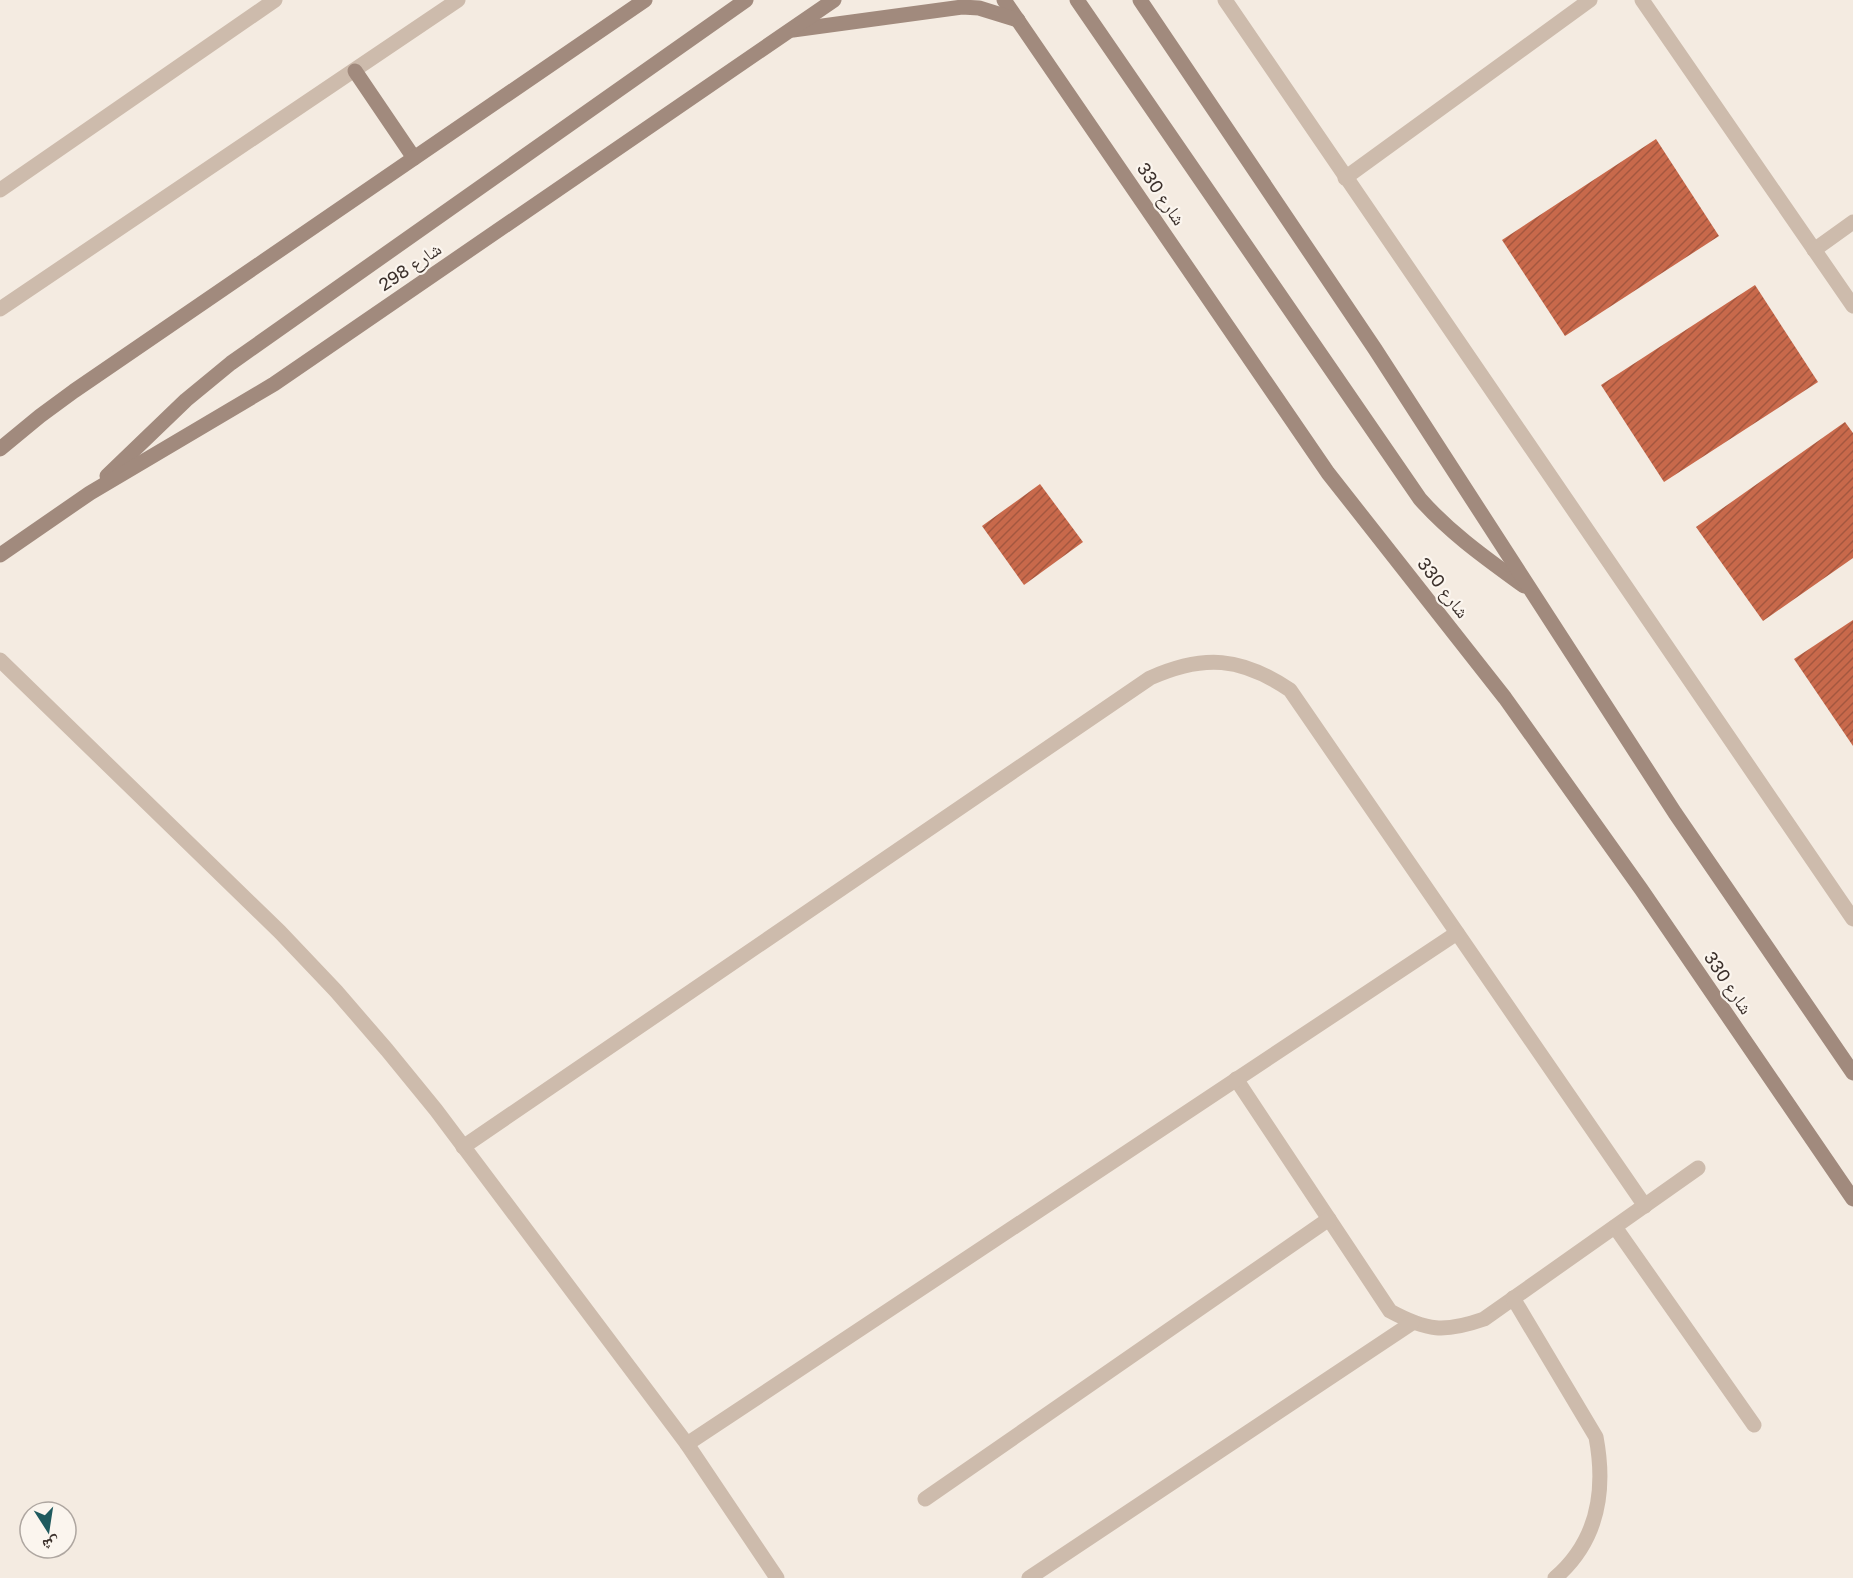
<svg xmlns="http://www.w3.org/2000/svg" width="1853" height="1578" font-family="'Golos Text','Noto Naskh Arabic',sans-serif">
<defs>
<pattern id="building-hatch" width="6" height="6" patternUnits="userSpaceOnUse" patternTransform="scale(1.5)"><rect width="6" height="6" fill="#c8694b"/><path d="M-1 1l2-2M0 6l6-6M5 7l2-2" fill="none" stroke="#a4573f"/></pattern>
</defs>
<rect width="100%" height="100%" fill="#f4ebe1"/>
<!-- building -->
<g fill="url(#building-hatch)">
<polygon points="1656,139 1719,236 1565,336 1502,240"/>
<polygon points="1755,285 1818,382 1664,482 1601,385"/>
<polygon points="1845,422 1853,433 1853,558 1763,621 1696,527"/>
<polygon points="1040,484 1083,542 1024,585 982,526"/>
<polygon points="1853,620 1853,746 1794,659"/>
</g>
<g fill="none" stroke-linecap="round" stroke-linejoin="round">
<!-- lane -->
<g stroke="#cdbbac" stroke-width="15">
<polyline points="0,190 275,0"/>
<polyline points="1814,250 1853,222"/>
<polyline points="0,309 458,0"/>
<polyline points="0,660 280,932 336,991 387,1050 436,1110 687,1444 777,1578"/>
<path d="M1236,1079l154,232c37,20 54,22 94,8l214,-151"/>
<path d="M463,1147l687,-469c54,-24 91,-21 140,12l355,516"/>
<polyline points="1615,1227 1754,1425"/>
<path d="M1513,1298l83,139c10,53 2,104 -41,141"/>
<polyline points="687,1444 1457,933"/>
<polyline points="925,1499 1329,1219"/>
<polyline points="1029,1578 1412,1323"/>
</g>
<!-- street -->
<g stroke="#cdbbac" stroke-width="15">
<polyline points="1225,0 1853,919"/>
<polyline points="1642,0 1853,306"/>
<polyline points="1345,178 1590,0"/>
</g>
<!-- secondary -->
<g stroke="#a18a7d" stroke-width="15">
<polyline points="1004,0 1328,473 1505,698 1641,889 1853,1199"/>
<path d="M1077,0l343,499c31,35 67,60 104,87"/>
<polyline points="1140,0 1375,349 1675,813 1853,1073"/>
<polyline points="793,30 962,7 979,8 1018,20"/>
<polyline points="355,71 414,158"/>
<polyline points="0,449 40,416 74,391 645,0"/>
<polyline points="107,476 186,400 231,363 746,0"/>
<polyline points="0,555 90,493 274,384 834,0"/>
</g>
</g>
<g text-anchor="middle" stroke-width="4.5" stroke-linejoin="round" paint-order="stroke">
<!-- street labels -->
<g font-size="18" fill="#3b302b" stroke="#fbf5ee">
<text transform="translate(1161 194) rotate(56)" y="6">شارع 330</text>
<text transform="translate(410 267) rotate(-34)" y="6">شارع 298</text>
<text transform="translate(1443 588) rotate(52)" y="6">شارع 330</text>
<text transform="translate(1728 983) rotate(56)" y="6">شارع 330</text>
</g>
</g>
<!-- north arrow -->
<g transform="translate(48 1530) rotate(168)"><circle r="28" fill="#fbf5ee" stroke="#aea6a0" stroke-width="1.5"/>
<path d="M0-4.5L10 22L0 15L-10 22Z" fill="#1f5a5e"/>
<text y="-9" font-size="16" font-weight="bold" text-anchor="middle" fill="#3b302b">ش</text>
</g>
</svg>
